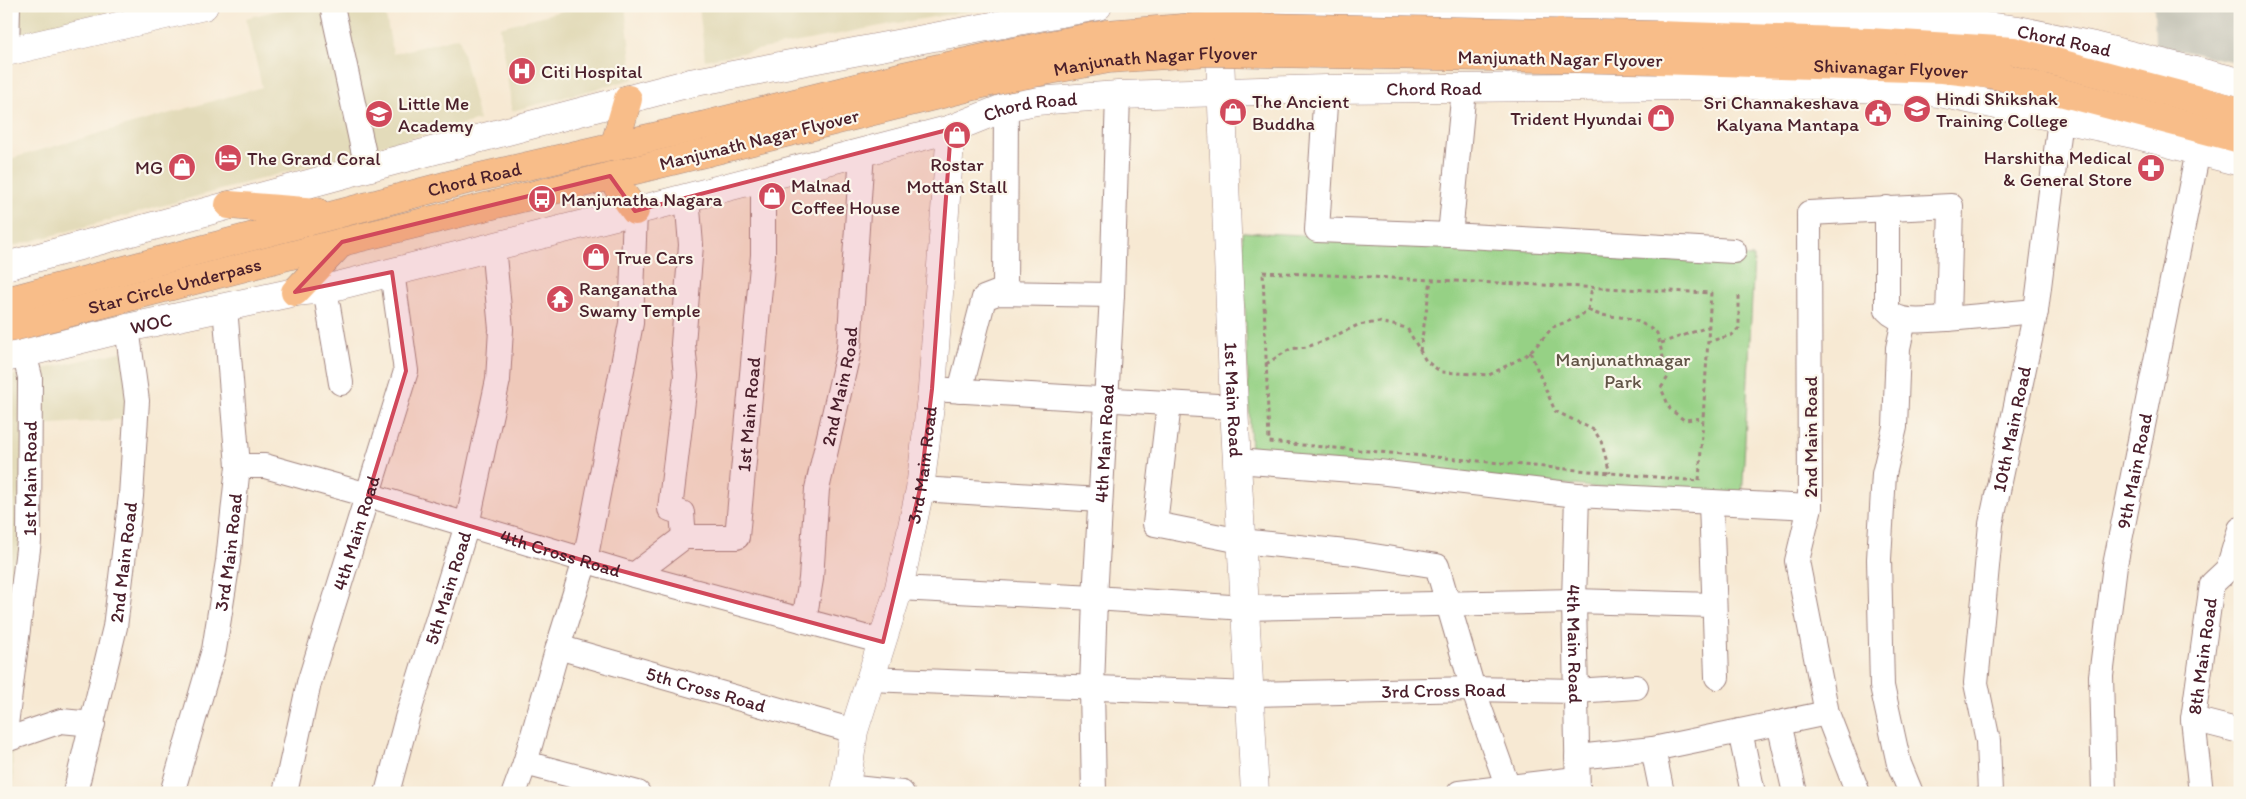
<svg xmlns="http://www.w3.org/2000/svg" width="2246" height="799" font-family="Itim,sans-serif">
<rect width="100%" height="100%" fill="#fbf7ec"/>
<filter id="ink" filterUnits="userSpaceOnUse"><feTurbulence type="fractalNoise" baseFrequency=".02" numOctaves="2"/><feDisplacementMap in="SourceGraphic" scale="10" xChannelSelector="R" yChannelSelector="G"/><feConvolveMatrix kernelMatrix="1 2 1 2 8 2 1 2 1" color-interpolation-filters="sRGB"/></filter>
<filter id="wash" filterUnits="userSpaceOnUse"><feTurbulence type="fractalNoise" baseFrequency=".0096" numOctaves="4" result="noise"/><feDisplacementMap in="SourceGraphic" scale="20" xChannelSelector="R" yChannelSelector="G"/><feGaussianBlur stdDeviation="1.12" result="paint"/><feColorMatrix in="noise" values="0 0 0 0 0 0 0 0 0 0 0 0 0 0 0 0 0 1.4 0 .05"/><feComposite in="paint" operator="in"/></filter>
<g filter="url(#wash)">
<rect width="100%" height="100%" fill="#f7e9d3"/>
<!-- built -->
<g fill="#e3dbba">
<polygon points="6,6 132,6 6,39"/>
<polygon points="295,6 325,6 360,152 6,248 6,160 262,87 246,18"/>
<polygon points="339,6 384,6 393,54 459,37 479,120 369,149"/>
<polygon points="580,6 625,6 633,79 512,111 500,27"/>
<polygon points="699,6 1000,6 891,24 705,60"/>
<polygon points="125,351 130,419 37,425 6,727 6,377"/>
<polygon points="12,746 14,793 6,793 6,747"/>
</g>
<!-- industrial -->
<polygon fill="#c6c5b8" points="2154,6 2240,6 2240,63 2155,45"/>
<!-- green -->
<polygon fill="#96d185" stroke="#707858" points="1242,232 1754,257 1742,502 1251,453"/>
</g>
<g filter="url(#ink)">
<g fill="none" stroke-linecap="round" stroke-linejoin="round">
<!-- minor casing -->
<g stroke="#a0847f" stroke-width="26">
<g id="minor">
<polyline points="332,6 367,168"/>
<polyline points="7,52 8,6"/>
<polyline points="1326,89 1317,230 1450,235 1464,89"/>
<path d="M1887,208v102c14,16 42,9 61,9"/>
<polyline points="1450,235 1734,251"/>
<polyline points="325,289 341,383"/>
<polyline points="1005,293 1006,107"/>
<polyline points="1904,320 1898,348 1895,427 1884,474 1879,559 1882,686 1899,764 1911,793"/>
<polyline points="932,389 1234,407"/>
<polyline points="960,391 984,298 997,293 1112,295"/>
<polyline points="1169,404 1155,524 1241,541 1355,553 1437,566 1473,689 1510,793"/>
<polyline points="1237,461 1378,472 1577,495 1810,507"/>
<path id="s1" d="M238,466h27l103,29 266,80 249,67"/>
<polyline points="920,489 1100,500"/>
<path id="s2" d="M1577,495l-3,106 4,192"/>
<polyline points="1711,502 1717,677"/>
<polyline points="684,537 682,513 670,509 686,376 683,344 691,245 687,197"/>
<path id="s3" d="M634,575l50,-38h53l26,-282v-78"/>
<polyline points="899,588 1095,598 1245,608 1574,601 1713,605"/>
<path id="s4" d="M804,621l7,-42 6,-90 32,-140 13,-197"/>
<path id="s5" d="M558,647l296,84"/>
<path id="s6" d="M869,679l381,15 223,-5 103,2 60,-4"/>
<polyline points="2193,719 2240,731"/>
<polyline points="1779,723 1795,793"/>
<path id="s7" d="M6,725l23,-184 1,-164 -6,-24"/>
<polyline points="1740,731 1753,793"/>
<polyline points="6,740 61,721 93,724"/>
<polyline points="1653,749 1662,793"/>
<polyline points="1577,757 1653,749 1827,713"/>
<polyline points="525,763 638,793"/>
<polyline points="846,787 902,793"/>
<path id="s8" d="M75,793l40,-166 16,-131 6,-95 -10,-73"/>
<path id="s9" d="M172,793l42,-143 14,-89 10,-95 -13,-159"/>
<path id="s10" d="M285,793l24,-110 97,-312 -14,-99"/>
<path id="s11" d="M387,793l20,-75 60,-193 31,-145 3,-51 -8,-83"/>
<polyline points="514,793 525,763 558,647 585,561 631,323 635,211"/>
<path id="s12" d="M1094,793l-2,-105 3,-90 17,-303 6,-200"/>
<polyline points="1459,793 1576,779"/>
<polyline points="1858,793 1827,713 1797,561 1810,507 1809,213 1951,206 1948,319 2036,311"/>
<path id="s13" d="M1990,793l-2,-52 -12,-58 15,-159 45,-213 24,-192"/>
<path id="s14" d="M2104,793l-3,-117 14,-111 83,-414"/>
<path id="s15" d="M2201,793l-8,-74 19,-135 16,-15 12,-40"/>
</g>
</g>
<!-- tertiary casing -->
<g stroke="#a0847f" stroke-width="29">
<g id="tertiary">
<path id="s16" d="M1218,6l16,401 21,386"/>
<path id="s17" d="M1255,6l302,4 156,6 113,2 149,7 43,5 76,16 146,36"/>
<polyline points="6,52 204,6"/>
<polyline points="6,266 367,168 690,83 1098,6"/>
<path id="s18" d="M6,358l121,-30 168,-36 30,-3 310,-78 316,-82 55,-22 30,-6 82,-6 208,-6 487,-4 127,8 193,41 107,28"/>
<path id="s19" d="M845,793l9,-62 45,-143 21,-99 12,-100 19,-260"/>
</g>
</g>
<!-- primary casing -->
<g stroke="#a0847f" stroke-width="29">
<g id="primary">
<polyline points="1656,35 1869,42 2014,51 2240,111"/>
<path id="s20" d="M1657,60l286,9 52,6 245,64"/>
<polyline points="614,147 628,99"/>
<polyline points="610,176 635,211"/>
<polyline points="229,205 317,212"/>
<polyline points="295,292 342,242"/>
<path id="s21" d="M6,301l461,-121 234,-54"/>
<path id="s22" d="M6,329l336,-87 363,-89"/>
</g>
</g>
<!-- path -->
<g stroke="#a0847f" stroke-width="3" stroke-dasharray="4 4" stroke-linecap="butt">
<polygon points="1263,272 1711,293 1699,481 1269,442"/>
<polyline points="1588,310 1592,287"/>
<polyline points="1707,342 1732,335 1739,328 1739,296"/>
<polyline points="1661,343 1708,327"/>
<polyline points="1420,351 1431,280"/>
<polyline points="1530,352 1555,411 1594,430 1601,441 1610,473"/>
<path d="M1266,364l24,-15 17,-2 19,-7 32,-15 21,-3 28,6 19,33 15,11 48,3 36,-19 11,-10 17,-19 26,-10 9,-7c11,6 20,6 32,7 14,1 26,8 37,16l11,44 -7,11 9,21 14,11 19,-2"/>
</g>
<!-- minor -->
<use href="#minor" stroke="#fff" stroke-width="24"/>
<!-- tertiary -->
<use href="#tertiary" stroke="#fff" stroke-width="28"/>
<!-- primary -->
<use href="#primary" stroke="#f8bd89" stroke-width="28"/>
<!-- primary-bridge casing -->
<g stroke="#a0847f" stroke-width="29" stroke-linecap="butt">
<g id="primary-bridge">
<polyline points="701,126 899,77 1002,54 1106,34 1208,26 1656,35"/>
<path id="s23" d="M705,153l302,-75 102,-19 100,-7 448,8"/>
</g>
</g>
<!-- primary-bridge -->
<use href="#primary-bridge" stroke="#f8bd89" stroke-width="28"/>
</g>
</g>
<!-- marked area -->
<path fill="#d1495b" fill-opacity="0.2" stroke="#d1495b" stroke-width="4" stroke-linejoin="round" d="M951,129l-19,260 -12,100 -37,153 -298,-81 -217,-66 38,-124 -14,-99 -97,20 47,-50 268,-66 25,35z"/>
<!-- icons -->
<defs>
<g id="hospital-disc" transform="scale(1.4375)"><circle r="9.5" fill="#d1495b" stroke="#fbf7ec"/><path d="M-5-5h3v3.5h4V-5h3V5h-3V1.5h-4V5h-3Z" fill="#fff"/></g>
<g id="university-disc" transform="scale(1.4375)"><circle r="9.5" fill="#d1495b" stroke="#fbf7ec"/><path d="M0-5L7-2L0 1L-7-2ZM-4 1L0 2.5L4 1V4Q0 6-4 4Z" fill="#fff"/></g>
<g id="shop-disc" transform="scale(1.4375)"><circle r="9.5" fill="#d1495b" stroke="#fbf7ec"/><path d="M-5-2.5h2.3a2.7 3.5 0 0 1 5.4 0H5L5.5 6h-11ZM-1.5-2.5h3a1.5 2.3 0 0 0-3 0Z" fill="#fff"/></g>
<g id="civic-disc" transform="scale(1.4375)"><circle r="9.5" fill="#d1495b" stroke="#fbf7ec"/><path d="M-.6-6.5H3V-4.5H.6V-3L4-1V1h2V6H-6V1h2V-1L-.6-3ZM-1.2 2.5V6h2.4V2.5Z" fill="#fff"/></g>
<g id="school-disc" transform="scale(1.4375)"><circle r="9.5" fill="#d1495b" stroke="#fbf7ec"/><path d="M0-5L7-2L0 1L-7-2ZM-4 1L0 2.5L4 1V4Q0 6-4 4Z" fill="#fff"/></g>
<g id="hotel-disc" transform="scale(1.4375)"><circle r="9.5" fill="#d1495b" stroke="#fbf7ec"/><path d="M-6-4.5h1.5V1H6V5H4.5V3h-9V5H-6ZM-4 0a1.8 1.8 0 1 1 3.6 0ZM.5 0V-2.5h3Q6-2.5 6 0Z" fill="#fff"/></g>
<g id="pharmacy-disc" transform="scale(1.4375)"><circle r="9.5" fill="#d1495b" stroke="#fbf7ec"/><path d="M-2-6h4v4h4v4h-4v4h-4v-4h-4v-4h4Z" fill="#fff"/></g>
<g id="bus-disc" transform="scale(1.4375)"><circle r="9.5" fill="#d1495b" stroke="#fbf7ec"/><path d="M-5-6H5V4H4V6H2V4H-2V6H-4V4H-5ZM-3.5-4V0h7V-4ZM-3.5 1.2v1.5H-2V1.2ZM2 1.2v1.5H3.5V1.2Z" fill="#fff"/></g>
<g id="temple-disc" transform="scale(1.4375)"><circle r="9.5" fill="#d1495b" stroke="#fbf7ec"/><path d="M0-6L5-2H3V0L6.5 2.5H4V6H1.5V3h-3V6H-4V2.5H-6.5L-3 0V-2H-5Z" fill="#fff"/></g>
</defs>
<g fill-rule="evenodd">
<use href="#hospital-disc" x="522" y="71"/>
<use href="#university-disc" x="1917" y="109"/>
<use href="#shop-disc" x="1233" y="112"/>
<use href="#civic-disc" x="1878" y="113"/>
<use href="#school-disc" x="379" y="114"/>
<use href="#shop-disc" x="1661" y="118"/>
<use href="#shop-disc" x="957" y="135"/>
<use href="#hotel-disc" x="228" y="158"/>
<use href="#shop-disc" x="182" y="167"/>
<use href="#pharmacy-disc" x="2151" y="168"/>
<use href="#shop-disc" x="772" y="196"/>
<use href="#bus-disc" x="542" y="199"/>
<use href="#shop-disc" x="596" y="257"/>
<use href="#temple-disc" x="560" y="299"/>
</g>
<g text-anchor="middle" stroke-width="4.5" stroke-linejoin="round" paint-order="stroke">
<!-- street labels -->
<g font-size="19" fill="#4a1f2b" stroke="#fbf7ec">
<text dy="7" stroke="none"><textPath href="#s17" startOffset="811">Chord Road</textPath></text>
<text transform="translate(1560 58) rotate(1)" y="7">Manjunath Nagar Flyover</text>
<text dy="7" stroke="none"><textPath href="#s23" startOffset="461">Manjunath Nagar Flyover</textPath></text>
<text dy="7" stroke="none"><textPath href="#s20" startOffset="234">Shivanagar Flyover</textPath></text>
<text dy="7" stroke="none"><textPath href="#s18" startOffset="1461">Chord Road</textPath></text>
<text dy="7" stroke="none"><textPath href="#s18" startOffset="1056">Chord Road</textPath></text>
<text transform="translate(759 139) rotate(-14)" y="7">Manjunath Nagar Flyover</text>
<text dy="7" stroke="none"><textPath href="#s21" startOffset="484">Chord Road</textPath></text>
<text dy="7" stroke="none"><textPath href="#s22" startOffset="174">Star Circle Underpass</textPath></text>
<text dy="7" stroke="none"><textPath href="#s18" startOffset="149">WOC</textPath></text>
<text dy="7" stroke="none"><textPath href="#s4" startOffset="238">2nd Main Road</textPath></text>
<text dy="7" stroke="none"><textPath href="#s16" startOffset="394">1st Main Road</textPath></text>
<text dy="7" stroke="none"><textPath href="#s3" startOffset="239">1st Main Road</textPath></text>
<text dy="7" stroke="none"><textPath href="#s13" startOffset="368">10th Main Road</textPath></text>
<text transform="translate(1810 437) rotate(-90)" y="7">2nd Main Road</text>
<text dy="7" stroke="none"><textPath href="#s12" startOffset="350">4th Main Road</textPath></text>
<text dy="7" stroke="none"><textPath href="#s19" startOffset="338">3rd Main Road</textPath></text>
<text dy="7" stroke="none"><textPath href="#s14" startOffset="325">9th Main Road</textPath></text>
<text dy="7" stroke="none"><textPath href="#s7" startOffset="248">1st Main Road</textPath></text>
<text dy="7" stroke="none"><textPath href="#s10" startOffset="270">4th Main Road</textPath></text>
<text dy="7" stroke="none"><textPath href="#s9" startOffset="248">3rd Main Road</textPath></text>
<text dy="7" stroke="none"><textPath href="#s1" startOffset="335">4th Cross Road</textPath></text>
<text dy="7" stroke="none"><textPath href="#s8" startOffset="236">2nd Main Road</textPath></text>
<text dy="7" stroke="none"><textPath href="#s11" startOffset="214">5th Main Road</textPath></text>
<text dy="7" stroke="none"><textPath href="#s2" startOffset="149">4th Main Road</textPath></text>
<text dy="7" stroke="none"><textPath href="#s15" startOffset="138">8th Main Road</textPath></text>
<text dy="7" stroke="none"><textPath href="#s5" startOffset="154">5th Cross Road</textPath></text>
<text dy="7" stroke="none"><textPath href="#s6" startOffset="575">3rd Cross Road</textPath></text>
</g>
<!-- poi labels -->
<g font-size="19" fill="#4a1f2b" stroke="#fbf7ec" text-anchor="start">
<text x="541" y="78">Citi Hospital</text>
<text x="1936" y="105">Hindi Shikshak<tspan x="1936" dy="22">Training College</tspan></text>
<text x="1252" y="108">The Ancient<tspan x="1252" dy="22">Buddha</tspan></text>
<text x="1859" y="109" text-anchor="end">Sri Channakeshava<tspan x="1859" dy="22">Kalyana Mantapa</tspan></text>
<text x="398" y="110">Little Me<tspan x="398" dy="22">Academy</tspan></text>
<text x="1642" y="125" text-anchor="end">Trident Hyundai</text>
<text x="2132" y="164" text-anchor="end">Harshitha Medical<tspan x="2132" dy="22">&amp; General Store</tspan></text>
<text x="247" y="165">The Grand Coral</text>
<text x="957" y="171" text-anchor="middle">Rostar<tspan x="957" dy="22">Mottan Stall</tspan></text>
<text x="163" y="174" text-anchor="end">MG</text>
<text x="791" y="192">Malnad<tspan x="791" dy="22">Coffee House</tspan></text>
<text x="561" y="206">Manjunatha Nagara</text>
<text x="615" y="264">True Cars</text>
<text x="579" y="295">Ranganatha<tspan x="579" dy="22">Swamy Temple</tspan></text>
</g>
<!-- park labels -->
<g font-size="19" fill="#615446" stroke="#fbf7ec">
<text x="1623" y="366">Manjunathnagar<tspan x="1623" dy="22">Park</tspan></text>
</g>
</g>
<!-- margin -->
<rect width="2246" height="799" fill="none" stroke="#fbf7ec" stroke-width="25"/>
</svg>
